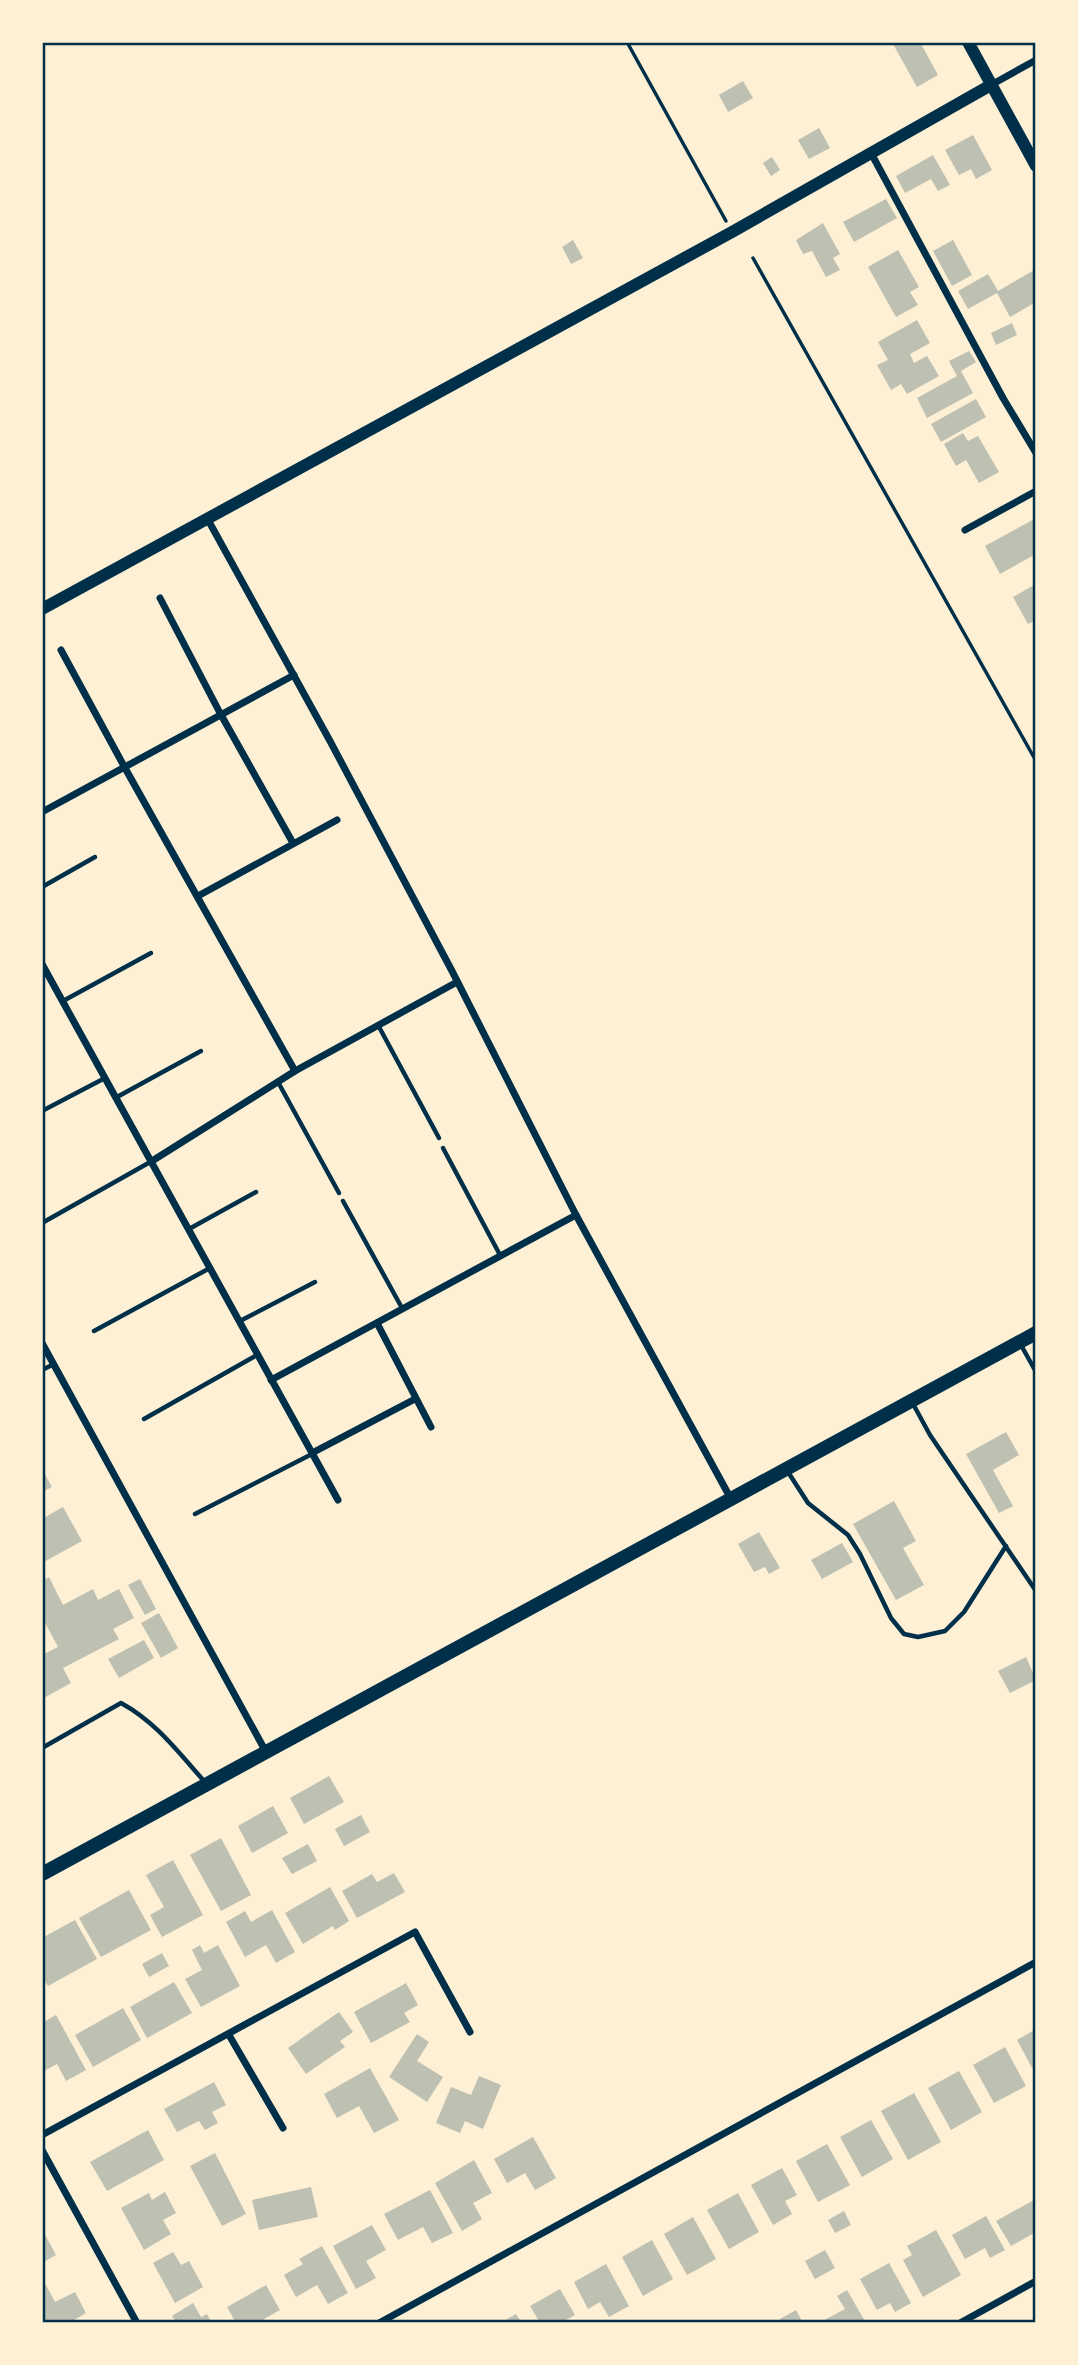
<svg xmlns="http://www.w3.org/2000/svg" width="1078" height="2365" font-family="'Public Sans',sans-serif">
<rect width="100%" height="100%" fill="#fdf0d5"/>
<!-- building -->
<g fill="#bec0b2">
<polygon points="895,42 920,42 938,75 917,87 893,44"/>
<polygon points="743,81 753,98 728,112 719,95"/>
<polygon points="819,128 830,148 809,159 798,140"/>
<polygon points="973,135 992,170 976,179 971,169 959,175 945,150"/>
<polygon points="933,155 950,185 938,191 931,179 905,193 896,176"/>
<polygon points="772,157 780,170 771,176 763,163"/>
<polygon points="886,199 897,218 854,242 843,222"/>
<polygon points="823,223 840,254 833,258 840,270 826,277 812,251 803,254 796,240"/>
<polygon points="573,240 583,258 571,264 562,247"/>
<polygon points="953,240 972,275 952,286 933,251"/>
<polygon points="898,250 919,287 910,292 918,305 896,317 868,267"/>
<polygon points="1036,269 1036,302 1010,317 997,293 968,309 958,291 988,274 998,291"/>
<polygon points="917,320 930,343 910,354 914,363 927,356 939,376 907,394 901,384 891,390 877,365 888,360 878,342"/>
<polygon points="1012,323 1017,335 996,345 991,333"/>
<polygon points="969,351 976,362 961,371 973,393 927,418 917,398 957,376 949,361"/>
<polygon points="976,399 986,417 941,442 931,424"/>
<polygon points="963,433 968,441 978,436 999,472 979,483 966,460 956,466 944,444"/>
<polygon points="1036,518 1036,554 1000,574 985,546"/>
<polygon points="1036,584 1036,620 1028,624 1013,597"/>
<polygon points="1006,1432 1019,1455 993,1470 1013,1506 999,1513 966,1454"/>
<polygon points="42,1469 52,1487 42,1492"/>
<polygon points="894,1501 916,1541 903,1548 924,1585 896,1600 853,1524"/>
<polygon points="63,1507 82,1541 42,1563 42,1519"/>
<polygon points="759,1532 780,1568 769,1574 765,1567 754,1572 738,1544"/>
<polygon points="842,1543 853,1562 822,1579 811,1560"/>
<polygon points="49,1577 63,1605 93,1589 98,1600 119,1589 134,1618 113,1629 119,1639 63,1668 71,1683 42,1699 42,1655 58,1647 42,1617 42,1581"/>
<polygon points="140,1579 156,1609 145,1615 128,1585"/>
<polygon points="159,1613 178,1648 161,1658 141,1623"/>
<polygon points="144,1640 154,1658 119,1678 108,1659"/>
<polygon points="1026,1657 1036,1680 1010,1693 998,1671"/>
<polygon points="329,1776 344,1802 304,1824 290,1798"/>
<polygon points="273,1806 288,1833 252,1853 238,1826"/>
<polygon points="361,1815 370,1832 344,1846 335,1829"/>
<polygon points="221,1838 251,1895 221,1911 190,1855"/>
<polygon points="308,1844 317,1861 292,1874 282,1858"/>
<polygon points="173,1860 203,1915 162,1937 150,1915 164,1907 146,1875"/>
<polygon points="394,1873 405,1892 357,1918 342,1891 372,1874 377,1882"/>
<polygon points="330,1887 349,1921 335,1930 333,1926 303,1944 285,1913"/>
<polygon points="129,1890 151,1930 101,1957 79,1918"/>
<polygon points="272,1910 295,1952 276,1963 266,1945 245,1957 226,1922 245,1911 251,1922"/>
<polygon points="75,1920 97,1959 48,1986 42,1976 42,1938"/>
<polygon points="200,1945 204,1953 218,1945 240,1986 201,2007 185,1979 202,1970 192,1950"/>
<polygon points="162,1953 169,1966 149,1977 142,1964"/>
<polygon points="174,1982 192,2013 147,2038 130,2007"/>
<polygon points="406,1983 418,2005 404,2013 410,2022 371,2043 354,2012"/>
<polygon points="123,2008 141,2040 93,2067 75,2035"/>
<polygon points="339,2012 353,2032 340,2041 345,2047 306,2074 288,2048"/>
<polygon points="56,2015 86,2070 66,2081 57,2064 42,2072 42,2023"/>
<polygon points="1036,2029 1036,2066 1032,2068 1017,2040"/>
<polygon points="417,2034 429,2042 417,2061 443,2077 427,2102 389,2077"/>
<polygon points="1005,2047 1026,2086 994,2103 973,2065"/>
<polygon points="370,2068 399,2120 374,2133 359,2106 337,2118 324,2094"/>
<polygon points="959,2071 982,2112 951,2130 928,2088"/>
<polygon points="479,2076 501,2085 483,2129 465,2121 460,2133 436,2123 451,2087 471,2095"/>
<polygon points="214,2082 226,2105 212,2112 218,2123 205,2130 199,2121 177,2132 164,2109"/>
<polygon points="914,2093 941,2142 908,2160 881,2111"/>
<polygon points="871,2120 893,2159 862,2177 840,2137"/>
<polygon points="148,2130 164,2160 107,2191 90,2162"/>
<polygon points="533,2137 556,2178 535,2190 525,2173 507,2183 494,2159"/>
<polygon points="827,2144 850,2185 818,2202 796,2161"/>
<polygon points="215,2153 246,2214 222,2226 190,2166"/>
<polygon points="474,2160 492,2193 473,2203 482,2219 462,2231 435,2183"/>
<polygon points="782,2168 797,2195 785,2201 792,2214 773,2225 751,2185"/>
<polygon points="311,2187 318,2217 259,2230 252,2200"/>
<polygon points="430,2190 453,2233 432,2243 423,2227 398,2240 384,2214"/>
<polygon points="165,2192 176,2213 163,2220 171,2234 144,2250 121,2208 149,2193 152,2200"/>
<polygon points="738,2193 759,2232 729,2249 707,2210"/>
<polygon points="1034,2200 1036,2204 1036,2232 1011,2246 996,2221"/>
<polygon points="844,2211 851,2225 835,2233 828,2220"/>
<polygon points="986,2216 1005,2250 990,2258 985,2248 965,2259 952,2235"/>
<polygon points="693,2217 716,2259 687,2275 664,2234"/>
<polygon points="372,2225 386,2250 366,2261 376,2278 356,2289 333,2246"/>
<polygon points="42,2229 56,2255 42,2263"/>
<polygon points="936,2230 961,2275 923,2297 903,2260 912,2255 907,2246"/>
<polygon points="652,2240 673,2279 643,2296 622,2257"/>
<polygon points="322,2246 348,2293 328,2304 317,2285 296,2297 284,2275 303,2264 299,2259"/>
<polygon points="825,2250 835,2268 815,2279 805,2261"/>
<polygon points="173,2252 181,2265 189,2261 203,2287 175,2303 153,2263"/>
<polygon points="889,2263 911,2303 895,2312 890,2303 877,2310 860,2279"/>
<polygon points="606,2264 629,2306 609,2317 600,2302 588,2309 574,2282"/>
<polygon points="46,2285 55,2302 75,2292 86,2313 69,2323 42,2323 42,2287"/>
<polygon points="266,2285 280,2310 264,2319 267,2323 236,2323 227,2307"/>
<polygon points="560,2289 575,2315 564,2321 565,2323 540,2323 530,2306"/>
<polygon points="847,2290 866,2323 819,2323 845,2309 837,2296"/>
<polygon points="193,2303 201,2317 207,2314 212,2323 177,2323 172,2316"/>
<polygon points="796,2310 803,2323 782,2323 780,2319"/>
<polygon points="516,2314 522,2323 500,2323"/>
</g>
<g fill="none" stroke-linecap="round" stroke-linejoin="round">
<!-- path -->
<g stroke="#003049" stroke-width="3.5">
<polyline points="627,42 726,221"/>
<polyline points="753,258 1036,761"/>
</g>
<!-- service -->
<g stroke="#003049" stroke-width="4.5">
<polyline points="42,887 95,857"/>
<polyline points="63,1001 151,953"/>
<polyline points="378,1025 439,1138"/>
<polyline points="278,1082 339,1193"/>
<polyline points="117,1097 201,1051"/>
<polyline points="42,1111 105,1078"/>
<polyline points="443,1148 500,1255"/>
<polyline points="343,1201 402,1308"/>
<polyline points="42,1223 152,1161"/>
<polyline points="189,1229 256,1192"/>
<polyline points="240,1321 315,1282"/>
<polyline points="94,1331 210,1268"/>
<polyline points="1021,1345 1036,1372"/>
<polyline points="42,1370 54,1364"/>
<polyline points="912,1402 930,1435 1036,1591"/>
<polyline points="144,1419 257,1355"/>
<polyline points="788,1472 808,1503 848,1535 860,1554 891,1618 904,1634 918,1637 945,1631 964,1612 1006,1546"/>
<polyline points="195,1514 312,1454"/>
<path d="M42,1748l79,-45c35,19 57,49 83,78"/>
</g>
<!-- minor -->
<g stroke="#003049" stroke-width="7">
<polyline points="991,85 1036,60"/>
<polyline points="871,153 1003,398 1036,453"/>
<polyline points="207,518 330,741 452,971 576,1215 731,1499"/>
<polyline points="965,530 1036,491"/>
<polyline points="160,598 220,713 293,843"/>
<polyline points="61,650 125,768 295,1071"/>
<polyline points="42,812 294,675"/>
<polyline points="198,896 337,820"/>
<polyline points="42,964 338,1500"/>
<polyline points="152,1161 295,1071 457,982"/>
<polyline points="377,1323 431,1427"/>
<polyline points="42,1343 266,1752"/>
<polyline points="271,1380 576,1215"/>
<polyline points="312,1453 415,1399"/>
<polyline points="229,2035 283,2128"/>
<polyline points="42,2135 415,1932 470,2032"/>
<polyline points="42,2150 137,2323"/>
<polyline points="379,2323 1036,1962"/>
<polyline points="960,2323 1036,2281"/>
</g>
<!-- tertiary -->
<g stroke="#003049" stroke-width="12">
<polyline points="968,42 1036,166"/>
<polyline points="42,609 732,232 991,85"/>
</g>
<!-- secondary -->
<polyline stroke="#003049" stroke-width="14" points="42,1874 1036,1333"/>
</g>
<!-- border -->
<rect width="1078" height="2365" fill="none" stroke="#fdf0d5" stroke-width="88"/>
<rect x="44" y="44" width="990" height="2277" fill="none" stroke="#003049" stroke-width="2.5"/>
</svg>
